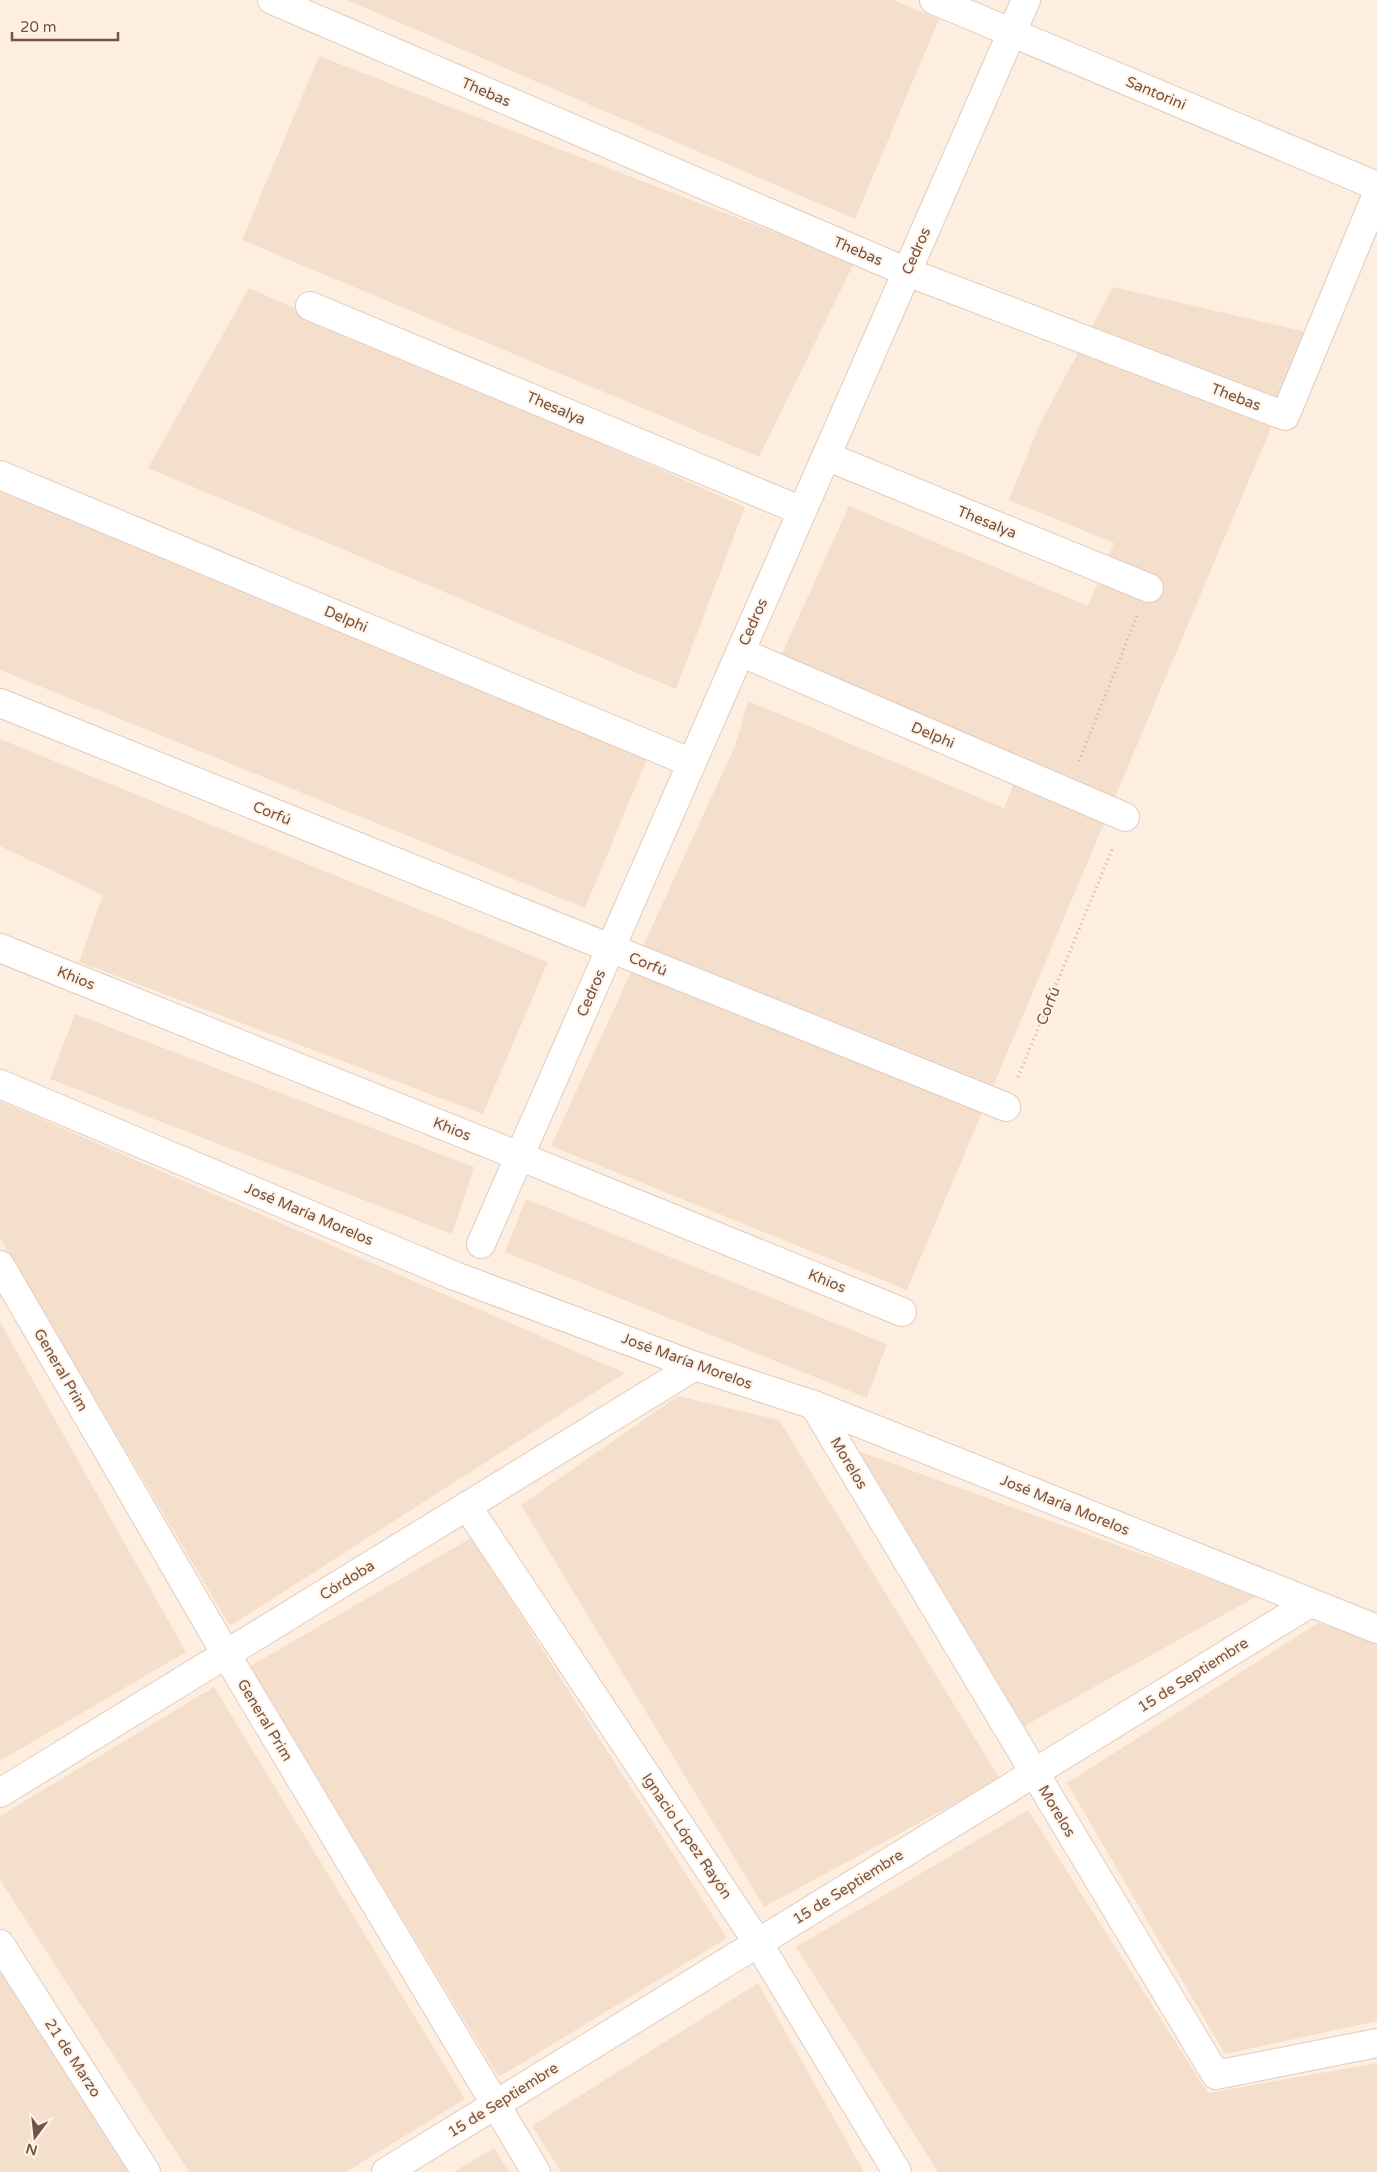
<svg xmlns="http://www.w3.org/2000/svg" width="1377" height="2172" font-family="'Varela Round',sans-serif">
<rect width="100%" height="100%" fill="#fdeedf"/>
<!-- residential -->
<g fill="#f4dfcd">
<polygon points="347,0 893,0 939,19 855,219"/>
<polygon points="319,56 854,263 759,457 242,240"/>
<polygon points="1113,287 1311,333 907,1290 551,1146 735,746 748,701 1004,808 1024,760 780,658 849,506 1088,606 1114,543 1009,500 1040,424"/>
<polygon points="249,288 745,507 676,689 148,468"/>
<polygon points="0,479 652,747 585,908 0,670"/>
<polygon points="0,739 548,962 483,1114 79,962 103,895 0,846"/>
<polygon points="75,1014 474,1167 452,1234 50,1079"/>
<polygon points="0,1101 625,1373 230,1626 0,1238"/>
<polygon points="526,1199 887,1344 867,1398 505,1252"/>
<polygon points="0,1322 186,1652 0,1761"/>
<polygon points="678,1396 779,1420 1000,1779 764,1907 521,1505"/>
<polygon points="858,1451 1257,1596 1021,1728"/>
<polygon points="471,1538 727,1938 499,2077 249,1667"/>
<polygon points="1318,1623 1377,1641 1377,2021 1225,2054 1067,1783"/>
<polygon points="214,1687 465,2099 346,2172 189,2172 0,1880 0,1816"/>
<polygon points="1028,1810 1208,2093 1377,2063 1377,2172 938,2172 796,1947"/>
<polygon points="0,1960 130,2172 0,2172"/>
<polygon points="758,1983 864,2172 561,2172 532,2126"/>
<polygon points="494,2148 509,2172 454,2172"/>
</g>
<g fill="none" stroke-linecap="round" stroke-linejoin="round">
<!-- minor casing -->
<g stroke="#e3cbbe" stroke-width="30">
<g id="minor">
<polyline points="272,0 907,272 1285,416 1377,194"/>
<polyline points="934,0 1377,186"/>
<polyline points="310,306 802,511"/>
<polyline points="826,456 1149,588"/>
<polyline points="0,475 692,763"/>
<polyline points="740,652 1125,817"/>
<polyline points="0,703 1006,1107"/>
<polyline points="0,948 519,1156 902,1312"/>
<polyline points="0,1084 455,1276 695,1366 814,1405 1377,1629"/>
<polyline points="481,1244 1026,0"/>
<polyline points="0,1265 226,1654 536,2172"/>
<polyline points="814,1405 1216,2075 1377,2043"/>
<polyline points="467,1506 758,1943 897,2172"/>
<polyline points="0,1793 695,1366"/>
<polyline points="0,1944 146,2172"/>
<polyline points="386,2172 1310,1603"/>
</g>
</g>
<!-- path -->
<g stroke="#d7ab9a" stroke-width="3" stroke-dasharray="1 4" stroke-linecap="butt">
<polyline points="1079,761 1137,616"/>
<polyline points="1018,1077 1113,847"/>
</g>
<!-- minor -->
<use href="#minor" stroke="#fff" stroke-width="28"/>
</g>
<g text-anchor="middle" stroke-width="4" stroke-linejoin="round" paint-order="stroke">
<!-- street labels -->
<g font-size="15" fill="#745246" stroke="#fff3e6">
<text transform="translate(486 92) rotate(23)" y="5">Thebas</text>
<text transform="translate(1156 93) rotate(23)" y="5">Santorini</text>
<text transform="translate(858 251) rotate(23)" y="5">Thebas</text>
<text transform="translate(916 251) rotate(-66)" y="5">Cedros</text>
<text transform="translate(1236 397) rotate(21)" y="5">Thebas</text>
<text transform="translate(556 408) rotate(23)" y="5">Thesalya</text>
<text transform="translate(987 522) rotate(22)" y="5">Thesalya</text>
<text transform="translate(346 619) rotate(23)" y="5">Delphi</text>
<text transform="translate(753 622) rotate(-66)" y="5">Cedros</text>
<text transform="translate(933 735) rotate(23)" y="5">Delphi</text>
<text transform="translate(272 813) rotate(22)" y="5">Corfú</text>
<text transform="translate(648 964) rotate(22)" y="5">Corfú</text>
<text transform="translate(76 978) rotate(22)" y="5">Khios</text>
<text transform="translate(591 993) rotate(-66)" y="5">Cedros</text>
<text transform="translate(1048 1006) rotate(-68)" y="5">Corfú</text>
<text transform="translate(452 1129) rotate(22)" y="5">Khios</text>
<text transform="translate(309 1214) rotate(23)" y="5">José María Morelos</text>
<text transform="translate(827 1281) rotate(22)" y="5">Khios</text>
<text transform="translate(687 1361) rotate(20)" y="5">José María Morelos</text>
<text transform="translate(61 1370) rotate(60)" y="5">General Prim</text>
<text transform="translate(849 1463) rotate(59)" y="5">Morelos</text>
<text transform="translate(1065 1505) rotate(22)" y="5">José María Morelos</text>
<text transform="translate(347 1580) rotate(-32)" y="5">Córdoba</text>
<text transform="translate(1193 1675) rotate(-32)" y="5">15 de Septiembre</text>
<text transform="translate(265 1720) rotate(59)" y="5">General Prim</text>
<text transform="translate(1057 1811) rotate(59)" y="5">Morelos</text>
<text transform="translate(687 1836) rotate(56)" y="5">Ignacio López Rayón</text>
<text transform="translate(848 1887) rotate(-32)" y="5">15 de Septiembre</text>
<text transform="translate(73 2058) rotate(57)" y="5">21 de Marzo</text>
<text transform="translate(503 2100) rotate(-32)" y="5">15 de Septiembre</text>
</g>
</g>
<!-- north arrow -->
<g transform="translate(35 2137) rotate(195)" stroke="#fff3e6" stroke-width="4" paint-order="stroke">
<path d="M0-4L9 19L0 12L-9 19Z" fill="#745246"/>
<text y="-8" font-size="14" font-weight="bold" text-anchor="middle" fill="#745246">N</text>
</g>
<!-- scale -->
<path d="M12 32v8h106v-8" fill="none" stroke="#745246" stroke-width="2.5"/>
<text x="20" y="32" font-size="15" fill="#745246" stroke="#fff3e6" stroke-width="4" paint-order="stroke">20 m</text>
</svg>
